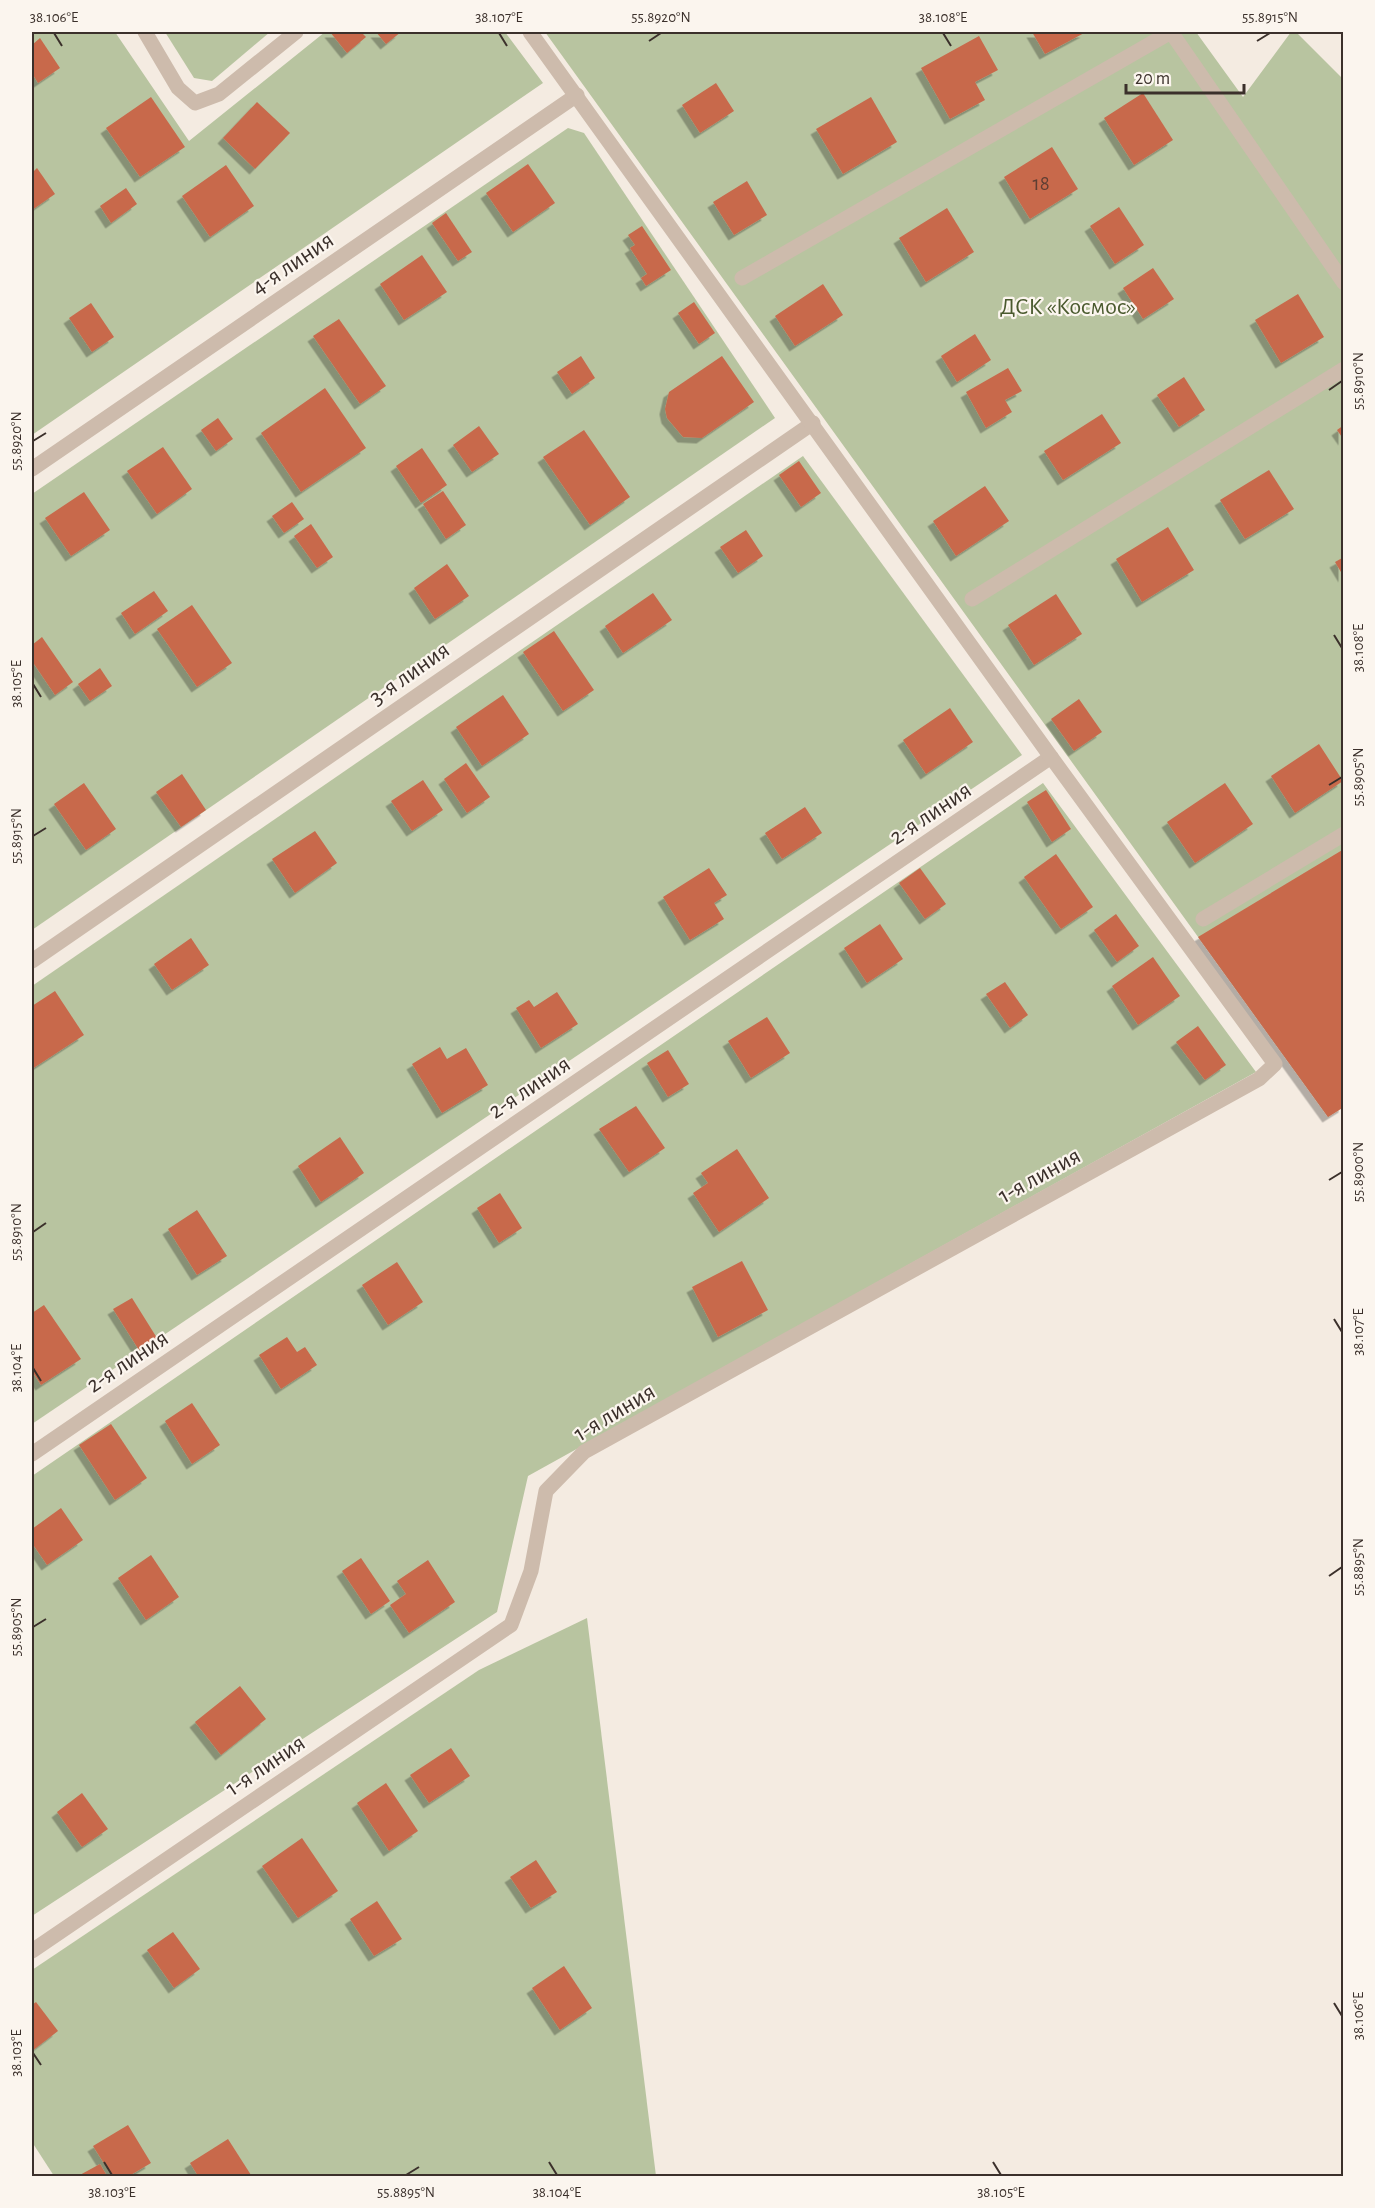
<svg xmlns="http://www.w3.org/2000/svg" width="1375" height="2208" font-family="'Alegreya Sans',sans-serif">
<defs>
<filter id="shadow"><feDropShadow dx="-5.5" dy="5.5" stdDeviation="0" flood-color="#0004"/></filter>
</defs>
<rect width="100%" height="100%" fill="#f4ebe1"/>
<!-- green -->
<g fill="#b8c4a0">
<polygon points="32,32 115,32 189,141 325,32 505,32 543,83 32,435"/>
<polygon points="165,32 270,32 212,81 194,78"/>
<polygon points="545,32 1196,32 1243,97 1291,32 1296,32 1343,79 1343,1107 1328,1117"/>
<polygon points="568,128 584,133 775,418 32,930 32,494"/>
<polygon points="803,456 1022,755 32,1424 32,986"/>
<polygon points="1043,783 1256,1072 528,1476 497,1612 32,1916 32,1476"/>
<polygon points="587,1618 656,2176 54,2176 32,2142 32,1970 479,1670"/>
</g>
<!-- building -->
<g fill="#c8694b" filter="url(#shadow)">
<polygon points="330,32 361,32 366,37 347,53"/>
<polygon points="376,32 401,32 386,44"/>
<polygon points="1032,32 1086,32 1045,54"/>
<polygon points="979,36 998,70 975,82 985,100 950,119 921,68"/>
<polygon points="40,38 60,68 38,83 32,73 32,45"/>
<polygon points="716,83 734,111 700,133 682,105"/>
<polygon points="1143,93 1173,140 1134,165 1104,118"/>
<polygon points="151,97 185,147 140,177 106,128"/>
<polygon points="871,97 897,142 843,174 816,129"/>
<polygon points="257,102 290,133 255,169 223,138"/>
<polygon points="1052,147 1078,189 1030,219 1004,177"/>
<polygon points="528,164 555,203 513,232 486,193"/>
<polygon points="226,165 254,206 210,237 182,196"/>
<polygon points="37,168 55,194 32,210 32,173"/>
<polygon points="747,181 767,215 734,235 713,202"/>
<polygon points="126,188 137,204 111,223 100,206"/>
<polygon points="1119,207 1144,245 1115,264 1090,226"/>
<polygon points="947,208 974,252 926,282 899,238"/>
<polygon points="446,213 472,252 458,261 432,223"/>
<polygon points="642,226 671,270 646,286 641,278 647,274 630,248 635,245 628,235"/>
<polygon points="422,255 447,292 404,320 380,284"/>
<polygon points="1153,268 1174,299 1143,319 1123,288"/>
<polygon points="823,284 843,315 795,346 775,316"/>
<polygon points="1298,294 1324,337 1281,363 1255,320"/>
<polygon points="694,302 715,333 699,344 678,313"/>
<polygon points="91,303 114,337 92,352 69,318"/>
<polygon points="339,319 386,386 360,404 313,336"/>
<polygon points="975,334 991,360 957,382 941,356"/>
<polygon points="581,356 595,378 572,394 557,372"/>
<polygon points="722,356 754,402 702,438 683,437 667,418 665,409 669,392"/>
<polygon points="1008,368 1022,391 1005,400 1012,412 986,428 966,392"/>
<polygon points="1184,377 1205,410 1179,427 1157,395"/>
<polygon points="325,388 366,448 301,492 261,433"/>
<polygon points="1102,414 1121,443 1063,480 1044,451"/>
<polygon points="218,418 233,439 216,451 201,430"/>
<polygon points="1344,425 1344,440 1337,430"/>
<polygon points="479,426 499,454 472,472 453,445"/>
<polygon points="584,430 630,497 590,525 543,457"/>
<polygon points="163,447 192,489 157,514 127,471"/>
<polygon points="422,448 447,485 421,503 396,466"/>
<polygon points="799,461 821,493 801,507 779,475"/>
<polygon points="1269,470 1294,509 1245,539 1220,500"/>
<polygon points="985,486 1009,521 956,556 933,521"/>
<polygon points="443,491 466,525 446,539 423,504"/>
<polygon points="84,492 110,530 71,556 45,518"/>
<polygon points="292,502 304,519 284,533 272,516"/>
<polygon points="311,524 333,557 317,568 294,536"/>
<polygon points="1168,527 1194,570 1142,602 1116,559"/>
<polygon points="746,530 763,556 738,573 720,547"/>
<polygon points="1344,557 1344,577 1335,562"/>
<polygon points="447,564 469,596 435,619 414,588"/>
<polygon points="154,591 168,611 135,634 121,613"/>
<polygon points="653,593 672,620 623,653 605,626"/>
<polygon points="1056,594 1082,634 1034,665 1008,625"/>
<polygon points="192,605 232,663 197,687 157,629"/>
<polygon points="554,631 594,690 563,711 523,652"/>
<polygon points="42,637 73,682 55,695 32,661 32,645"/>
<polygon points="100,668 112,686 90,701 78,684"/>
<polygon points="503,695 529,734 482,766 456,727"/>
<polygon points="1079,699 1102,732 1074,751 1051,719"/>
<polygon points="950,708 973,742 926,774 903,740"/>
<polygon points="1319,744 1343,781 1295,813 1271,776"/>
<polygon points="466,763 490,797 467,813 444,779"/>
<polygon points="182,774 206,810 181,827 156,792"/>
<polygon points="423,780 443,810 412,831 391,801"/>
<polygon points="84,783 116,829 86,850 54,804"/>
<polygon points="1225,783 1253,824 1195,863 1167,822"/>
<polygon points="1046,790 1071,829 1052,842 1027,802"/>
<polygon points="805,807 822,833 782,859 765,833"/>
<polygon points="315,831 337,863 295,893 272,859"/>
<polygon points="1344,849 1344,1107 1328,1117 1198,937"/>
<polygon points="1056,854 1093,907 1061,929 1024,877"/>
<polygon points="709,868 727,895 714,903 724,919 690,940 663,897"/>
<polygon points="920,868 946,904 925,919 899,883"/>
<polygon points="1116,914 1139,946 1117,962 1094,930"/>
<polygon points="880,924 903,959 867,983 844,948"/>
<polygon points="191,938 209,965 172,990 154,964"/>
<polygon points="1153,957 1180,996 1138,1025 1112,986"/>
<polygon points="1005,982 1028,1015 1010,1028 986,994"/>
<polygon points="55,991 84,1035 32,1069 32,1006"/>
<polygon points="557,992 578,1024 541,1048 516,1008 529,1000 534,1007"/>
<polygon points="767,1017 790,1053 751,1078 728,1041"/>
<polygon points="1198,1026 1226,1065 1205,1080 1176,1042"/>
<polygon points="440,1047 447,1059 466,1048 488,1085 442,1113 412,1064"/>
<polygon points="668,1050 689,1084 668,1097 647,1063"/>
<polygon points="636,1106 665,1148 629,1172 599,1129"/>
<polygon points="340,1137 364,1173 321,1202 298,1166"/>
<polygon points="737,1149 769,1198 719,1232 693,1193 708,1183 701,1173"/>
<polygon points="500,1193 522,1228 499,1243 477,1208"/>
<polygon points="197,1210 227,1256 197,1275 168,1229"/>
<polygon points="742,1261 768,1310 718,1337 692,1287"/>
<polygon points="397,1262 423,1302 388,1325 362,1285"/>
<polygon points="132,1298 157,1338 139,1350 113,1309"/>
<polygon points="44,1305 81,1359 41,1385 32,1371 32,1313"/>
<polygon points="287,1337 297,1352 305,1347 317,1365 281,1389 259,1355"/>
<polygon points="192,1403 220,1445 192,1464 165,1421"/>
<polygon points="111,1424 147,1478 115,1500 79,1445"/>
<polygon points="61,1508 83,1540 47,1565 32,1543 32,1529"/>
<polygon points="151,1555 179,1597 146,1620 118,1578"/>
<polygon points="361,1558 390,1601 371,1614 342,1571"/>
<polygon points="428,1560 455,1602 409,1633 390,1605 406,1594 397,1581"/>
<polygon points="240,1686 266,1719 221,1755 195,1722"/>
<polygon points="451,1748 470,1776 429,1803 410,1775"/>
<polygon points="386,1783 418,1831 389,1851 357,1803"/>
<polygon points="82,1793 108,1829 82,1847 57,1812"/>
<polygon points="302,1838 338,1891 298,1918 262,1866"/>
<polygon points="536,1860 557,1892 531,1908 510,1877"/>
<polygon points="377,1901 402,1939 374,1956 350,1919"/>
<polygon points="173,1932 200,1969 174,1988 147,1950"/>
<polygon points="564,1966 592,2008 560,2030 532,1988"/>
<polygon points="36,2002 58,2031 32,2051 32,2005"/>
<polygon points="128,2125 151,2163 129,2176 112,2176 93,2146"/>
<polygon points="228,2139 251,2175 248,2176 198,2176 190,2163"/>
<polygon points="100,2164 107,2176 78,2176"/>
</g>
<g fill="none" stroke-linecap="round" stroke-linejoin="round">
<!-- lane -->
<g stroke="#cdbbac" stroke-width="15">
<polyline points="145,32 178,88 195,103 219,94 296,32"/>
<polyline points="742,278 1171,32 1344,283"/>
<polyline points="32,469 577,95"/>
<polyline points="972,599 1344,369"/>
<polyline points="1203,919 1344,834"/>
<polyline points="32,961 813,423"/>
<polyline points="32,1454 1051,757"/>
<polyline points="32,1951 511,1625 531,1571 546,1491 584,1452 1259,1079 1275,1064 1051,757 530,32"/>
</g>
</g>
<!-- ticks -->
<path fill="none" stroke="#3b302b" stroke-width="2" d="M54,33l8,13M499,33l8,13M943,33l8,13M649,41l12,-8M1257,41l13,-8M1329,390l13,-9M33,441l13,-8M1334,635l8,13M33,684l8,13M1329,785l13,-8M33,836l13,-8M1329,1180l13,-8M33,1232l13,-9M1334,1319l8,13M33,1368l8,13M1329,1576l13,-9M33,1627l13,-8M1334,2003l8,13M33,2053l8,12M104,2162l8,13M549,2162l8,13M993,2162l8,13M406,2175l13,-8"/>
<g text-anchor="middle" stroke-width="4.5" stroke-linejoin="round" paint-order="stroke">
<!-- number labels -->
<g font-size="21" fill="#5e3e33">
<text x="1041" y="190">18</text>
</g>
<!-- street labels -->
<g font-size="24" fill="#3b302b" stroke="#fbf5ee">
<text transform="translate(292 263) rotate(-34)" y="8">4-я линия</text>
<text transform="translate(409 673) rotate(-35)" y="8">3-я линия</text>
<text transform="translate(930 813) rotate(-34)" y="8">2-я линия</text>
<text transform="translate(529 1087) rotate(-34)" y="8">2-я линия</text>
<text transform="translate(1039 1175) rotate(-29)" y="8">1-я линия</text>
<text transform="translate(127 1361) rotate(-34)" y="8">2-я линия</text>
<text transform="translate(614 1412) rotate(-31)" y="8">1-я линия</text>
<text transform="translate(265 1765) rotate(-34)" y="8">1-я линия</text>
</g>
<!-- park labels -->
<g font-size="24" fill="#4a5a2e" stroke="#fbf5ee">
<text x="1068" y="314">ДСК «Космос»</text>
</g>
</g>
<!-- border -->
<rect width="1375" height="2208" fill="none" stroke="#fbf5ee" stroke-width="66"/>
<!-- scale -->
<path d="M1126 84v9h118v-9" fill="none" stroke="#3b302b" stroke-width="3"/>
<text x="1135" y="84" font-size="18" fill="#3b302b" stroke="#fbf5ee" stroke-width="4.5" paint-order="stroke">20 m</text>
<rect x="33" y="33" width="1309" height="2142" fill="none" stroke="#3b302b" stroke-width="2"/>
<g font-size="15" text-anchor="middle" fill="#3b302b">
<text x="54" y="22">38.106°E</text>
<text x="499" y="22">38.107°E</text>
<text x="661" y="22">55.8920°N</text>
<text x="943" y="22">38.108°E</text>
<text x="1270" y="22">55.8915°N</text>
<text transform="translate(1358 381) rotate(-90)" y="5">55.8910°N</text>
<text transform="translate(16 441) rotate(-90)" y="5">55.8920°N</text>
<text transform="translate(1358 648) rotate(-90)" y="5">38.108°E</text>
<text transform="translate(16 684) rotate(-90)" y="5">38.105°E</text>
<text transform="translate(1358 777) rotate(-90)" y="5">55.8905°N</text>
<text transform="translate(16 836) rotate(-90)" y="5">55.8915°N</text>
<text transform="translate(1358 1172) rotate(-90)" y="5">55.8900°N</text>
<text transform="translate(16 1232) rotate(-90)" y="5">55.8910°N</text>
<text transform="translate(1358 1332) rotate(-90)" y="5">38.107°E</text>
<text transform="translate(16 1368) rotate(-90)" y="5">38.104°E</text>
<text transform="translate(1358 1567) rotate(-90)" y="5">55.8895°N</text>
<text transform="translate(16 1627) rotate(-90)" y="5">55.8905°N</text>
<text transform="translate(1358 2016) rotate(-90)" y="5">38.106°E</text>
<text transform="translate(16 2053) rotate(-90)" y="5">38.103°E</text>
<text x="112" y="2197">38.103°E</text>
<text x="406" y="2197">55.8895°N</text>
<text x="557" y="2197">38.104°E</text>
<text x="1001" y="2197">38.105°E</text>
</g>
</svg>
